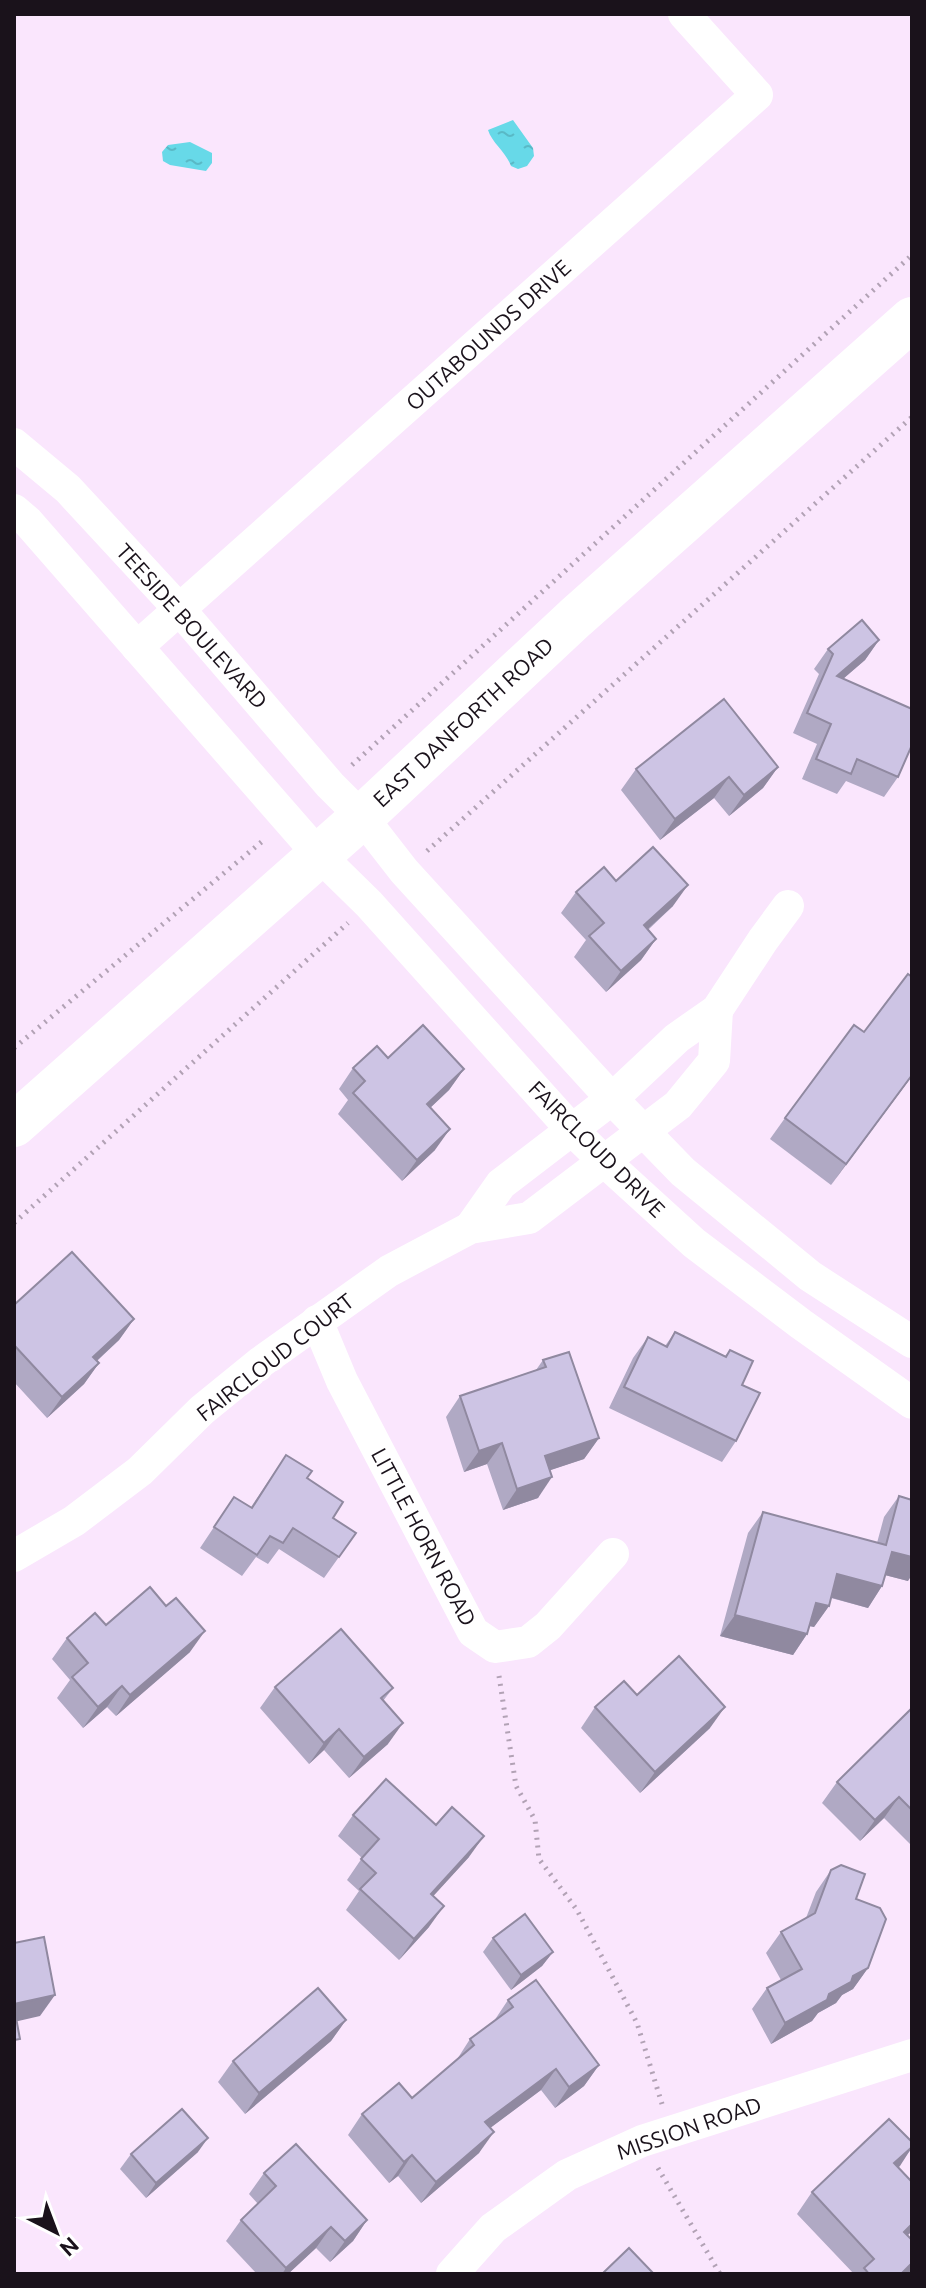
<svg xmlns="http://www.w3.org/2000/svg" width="926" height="2288" font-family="Ubuntu,sans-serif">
<defs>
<pattern id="water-ripples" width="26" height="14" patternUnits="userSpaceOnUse" patternTransform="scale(2)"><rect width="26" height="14" fill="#67d9e8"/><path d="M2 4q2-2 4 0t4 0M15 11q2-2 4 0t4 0" fill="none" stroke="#59b9c6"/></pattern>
</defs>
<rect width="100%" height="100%" fill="#fae6fd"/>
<!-- water -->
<g fill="url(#water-ripples)">
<path d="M513,120l20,28 1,8 -7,10 -9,3 -7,-3c-5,-14 -19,-23 -23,-36z"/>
<polygon points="190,142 212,153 212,163 206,171 170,165 163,161 162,152 168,145"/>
</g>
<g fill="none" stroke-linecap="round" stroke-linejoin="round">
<!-- path -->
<g stroke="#b2a2b5" stroke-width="5" stroke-dasharray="2 6" stroke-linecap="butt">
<polyline points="352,765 912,255"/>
<polyline points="427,851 912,417"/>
<polyline points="14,1048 265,839"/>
<polyline points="14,1223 348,923"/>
<polyline points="499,1676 516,1786 535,1820 539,1859 577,1910 637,2023 662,2104"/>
<polyline points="658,2168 720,2274"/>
</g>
<!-- street -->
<g stroke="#fff" stroke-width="32">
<polyline points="14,444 68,489 180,610 330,785 362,817 404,871 612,1099 683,1172 810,1276 912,1342"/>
<polyline points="14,510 28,522 319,855 369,904 571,1129 604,1161 694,1243 801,1324 912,1403"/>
<polyline points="137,647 757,95 684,14"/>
<polyline points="470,1228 501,1184 612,1099 677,1038 717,1010 763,940 788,906"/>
<polyline points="317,1321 342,1381 473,1632 495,1647 528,1642 548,1626 613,1554"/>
<polyline points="14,1556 74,1521 140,1471 202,1410 261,1362 389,1271 470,1228 529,1218 678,1105 714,1061 717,1010"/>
<polyline points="452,2274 493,2228 567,2175 642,2141 912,2055"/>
</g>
<!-- secondary -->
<polyline stroke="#fff" stroke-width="44" points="14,1125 362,817 575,618 912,319"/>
</g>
<!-- wall -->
<g fill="#b0a9c4">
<polygon points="879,640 865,660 843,679 898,777 884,797 846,781 837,794 802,779 817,744 793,733 819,674 814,669 828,649"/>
<polygon points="778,767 763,788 729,816 714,798 660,840 621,790 636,769"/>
<polygon points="616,881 673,906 648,930 656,939 641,960 606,992 574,957 586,940 561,913 576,892"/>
<polygon points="388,1058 464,1069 449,1090 430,1108 435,1150 402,1181 338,1114 348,1100 339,1089 353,1068"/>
<polygon points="912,1076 831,1185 770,1139 785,1118"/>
<polygon points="14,1305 134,1319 119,1340 97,1361 99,1363 84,1384 47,1418 14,1382"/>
<polygon points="675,1332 725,1356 730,1350 742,1385 736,1441 722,1462 609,1408 633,1358 648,1337 665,1346"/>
<polygon points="543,1360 599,1438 584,1459 550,1470 538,1498 503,1510 487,1464 464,1472 446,1417 460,1396 536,1370"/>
<polygon points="286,1455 307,1478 333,1518 356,1533 324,1578 279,1549 268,1564 256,1557 242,1576 200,1548 234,1497 251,1507"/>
<polygon points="899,1496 908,1581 885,1575 882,1586 868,1608 831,1598 829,1606 814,1627 809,1626 807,1634 793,1655 720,1636 748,1533 763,1512 877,1543 884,1517"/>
<polygon points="106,1625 190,1652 116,1716 107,1707 83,1728 57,1698 70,1680 52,1659 67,1638"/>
<polygon points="275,1687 393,1688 383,1701 388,1744 349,1778 324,1750 309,1764 260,1708"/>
<polygon points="595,1707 710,1728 640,1793 581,1728"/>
<polygon points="912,1708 912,1846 884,1818 860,1841 822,1803 837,1782"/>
<polygon points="353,1815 469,1857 433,1896 429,1927 399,1960 346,1910 359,1891 347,1880 362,1858 338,1836"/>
<polygon points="831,1870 856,1899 868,1968 853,1989 842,1995 836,2003 818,2013 812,2021 771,2044 752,2009 767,1988 781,1980 766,1953 781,1932 806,1918 816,1892"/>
<polygon points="493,1938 553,1952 542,1966 511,1990 483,1952"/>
<polygon points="508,2000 599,2065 584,2086 555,2108 541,2090 490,2128 479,2153 421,2203 398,2176 389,2183 348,2135 362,2114 412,2098 456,2061 470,2039 494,2021"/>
<polygon points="346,2020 331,2041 245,2114 218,2082 233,2061"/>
<polygon points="912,2142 912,2148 898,2167 912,2231 908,2235 912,2269 908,2274 854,2274 797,2214 812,2192"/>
<polygon points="198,2152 146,2198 120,2169 131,2154"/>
<polygon points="264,2173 367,2220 353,2241 330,2262 316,2248 288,2274 257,2274 226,2241 241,2220 258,2204 249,2194"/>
</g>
<!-- shaded-wall -->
<g fill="#9089a0">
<polygon points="879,640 865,660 823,696 837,676"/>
<polygon points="778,767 763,788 729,816 744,795"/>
<polygon points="729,777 714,798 660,840 675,819"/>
<polygon points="688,885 673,906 629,946 644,925"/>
<polygon points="656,939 641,960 606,992 621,971"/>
<polygon points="464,1069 449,1090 412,1125 427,1104"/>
<polygon points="912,1075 912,1076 831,1185 846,1164"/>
<polygon points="450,1129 435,1150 402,1181 417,1160"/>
<polygon points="134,1319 119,1340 78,1378 93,1357"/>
<polygon points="99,1363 84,1384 47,1418 62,1397"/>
<polygon points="599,1438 584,1459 530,1477 545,1456"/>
<polygon points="502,1443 487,1464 464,1472 479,1451"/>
<polygon points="552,1477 538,1498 503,1510 517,1489"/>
<polygon points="892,1552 912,1557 912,1575 908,1581 877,1573"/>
<polygon points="837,1574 882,1586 868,1608 822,1595"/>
<polygon points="816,1603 829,1606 814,1627 801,1624"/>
<polygon points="735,1615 807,1634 793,1655 720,1636"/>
<polygon points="205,1631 190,1652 116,1716 130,1695"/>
<polygon points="122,1686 107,1707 83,1728 98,1707"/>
<polygon points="725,1707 710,1728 640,1793 655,1772"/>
<polygon points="403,1723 388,1744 349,1778 364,1757"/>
<polygon points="339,1729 324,1750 309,1764 324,1743"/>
<polygon points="899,1797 884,1818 860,1841 875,1820"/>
<polygon points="484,1836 469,1857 416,1915 431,1894"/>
<polygon points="444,1906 429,1927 399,1960 414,1939"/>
<polygon points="553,1952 542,1966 511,1990 521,1975"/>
<polygon points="868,1968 853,1989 842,1995 836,2003 818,2013 812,2021 771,2044 785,2023 829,1994 853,1976"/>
<polygon points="55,1995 40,2016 14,2022 14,2004"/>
<polygon points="346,2020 331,2041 245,2114 259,2093"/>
<polygon points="599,2065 584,2086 555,2108 569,2087"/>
<polygon points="556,2069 541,2090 470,2143 485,2122"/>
<polygon points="494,2132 479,2153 421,2203 436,2182"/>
<polygon points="208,2138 198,2152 146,2198 156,2183"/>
<polygon points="912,2147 900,2166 880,2184 894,2163"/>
<polygon points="412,2155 398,2176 389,2183 404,2162"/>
<polygon points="367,2220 353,2241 330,2262 345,2241"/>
<polygon points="912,2224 912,2231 889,2253 904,2232"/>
<polygon points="331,2227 316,2248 288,2274 282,2274 286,2268"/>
<polygon points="912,2263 912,2269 908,2274 901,2274"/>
</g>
<!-- building -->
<g fill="#cdc4e4" stroke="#9089a0" stroke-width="2">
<polygon points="862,620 879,640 837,676 912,709 912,745 898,777 857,759 851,774 816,759 831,724 807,713 833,654 828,649"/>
<polygon points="724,699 778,767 744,795 729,777 675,819 636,769"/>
<polygon points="653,847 688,885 644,925 656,939 621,971 589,936 604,923 576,892 604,867 616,881"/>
<polygon points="908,974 912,977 912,1075 846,1164 785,1118 854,1025 864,1032"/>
<polygon points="423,1025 464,1069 427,1104 450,1129 417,1160 353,1093 365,1081 353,1068 377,1046 388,1058"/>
<polygon points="72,1252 134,1319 93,1357 99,1363 62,1397 14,1345 14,1305"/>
<polygon points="675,1332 726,1357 730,1350 753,1361 742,1385 760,1393 736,1441 624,1387 648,1337 667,1347"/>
<polygon points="569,1352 599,1438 545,1456 552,1477 517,1489 502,1443 479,1451 460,1396 546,1367 543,1360"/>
<polygon points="286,1455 312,1471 307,1478 343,1502 333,1518 356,1533 339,1557 293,1528 283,1543 270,1536 257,1555 214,1527 234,1497 252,1508"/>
<polygon points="899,1496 912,1500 912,1557 892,1552 882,1586 837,1574 829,1606 816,1603 807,1634 735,1615 763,1512 886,1545"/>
<polygon points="150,1587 166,1606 176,1598 205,1631 130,1695 122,1686 98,1707 72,1677 88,1663 67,1638 95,1613 106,1625"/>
<polygon points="341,1629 393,1688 381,1698 403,1723 364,1757 339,1729 324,1743 275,1687"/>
<polygon points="679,1656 725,1707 655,1772 595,1707 624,1681 637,1695"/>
<polygon points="912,1708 912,1810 899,1797 875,1820 837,1782"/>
<polygon points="386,1779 436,1825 452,1807 484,1836 431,1894 444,1906 414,1939 360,1889 376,1873 361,1859 379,1839 353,1815"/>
<polygon points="841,1865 865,1874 856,1899 880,1908 886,1919 868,1968 853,1976 851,1982 829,1994 827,2000 785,2023 767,1988 802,1969 781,1932 815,1913 831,1870"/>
<polygon points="525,1914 553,1952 521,1975 493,1938"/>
<polygon points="44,1937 55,1995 14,2004 14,1943"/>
<polygon points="536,1980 599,2065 569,2087 556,2069 485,2122 494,2132 436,2182 412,2155 404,2162 362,2114 399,2083 412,2098 474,2045 470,2039 513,2007 508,2000"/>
<polygon points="318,1988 346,2020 259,2093 233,2061"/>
<polygon points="14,2007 20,2039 14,2040"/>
<polygon points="182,2109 208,2138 156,2183 131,2154"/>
<polygon points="889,2119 912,2142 912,2147 894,2163 912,2182 912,2224 904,2232 912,2240 912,2263 901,2274 869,2274 864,2268 874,2259 812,2192"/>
<polygon points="296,2144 367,2220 345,2241 331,2227 286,2268 241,2220 276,2186 264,2173"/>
<polygon points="629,2248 654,2274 602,2274"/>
</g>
<g text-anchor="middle" stroke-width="8" stroke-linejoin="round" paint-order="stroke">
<!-- street labels -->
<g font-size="22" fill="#1a121b" stroke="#fff">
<text transform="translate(488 335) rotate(-42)" y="8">OUTABOUNDS DRIVE</text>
<text transform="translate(192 626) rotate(48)" y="8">TEESIDE BOULEVARD</text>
<text transform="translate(463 722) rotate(-43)" y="8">EAST DANFORTH ROAD</text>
<text transform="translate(597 1149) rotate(45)" y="8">FAIRCLOUD DRIVE</text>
<text transform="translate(275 1357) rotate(-38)" y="8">FAIRCLOUD COURT</text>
<text transform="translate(424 1537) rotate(62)" y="8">LITTLE HORN ROAD</text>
<text transform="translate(689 2128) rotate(-19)" y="8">MISSION ROAD</text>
</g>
</g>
<!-- border -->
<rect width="926" height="2288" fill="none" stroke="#1a121b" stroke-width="32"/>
<!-- north arrow -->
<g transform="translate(56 2232) rotate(138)" stroke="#ffffff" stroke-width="6" paint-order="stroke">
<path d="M0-6L14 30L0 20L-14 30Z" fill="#1a121b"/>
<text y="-12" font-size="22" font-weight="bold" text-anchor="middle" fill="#1a121b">N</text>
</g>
</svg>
